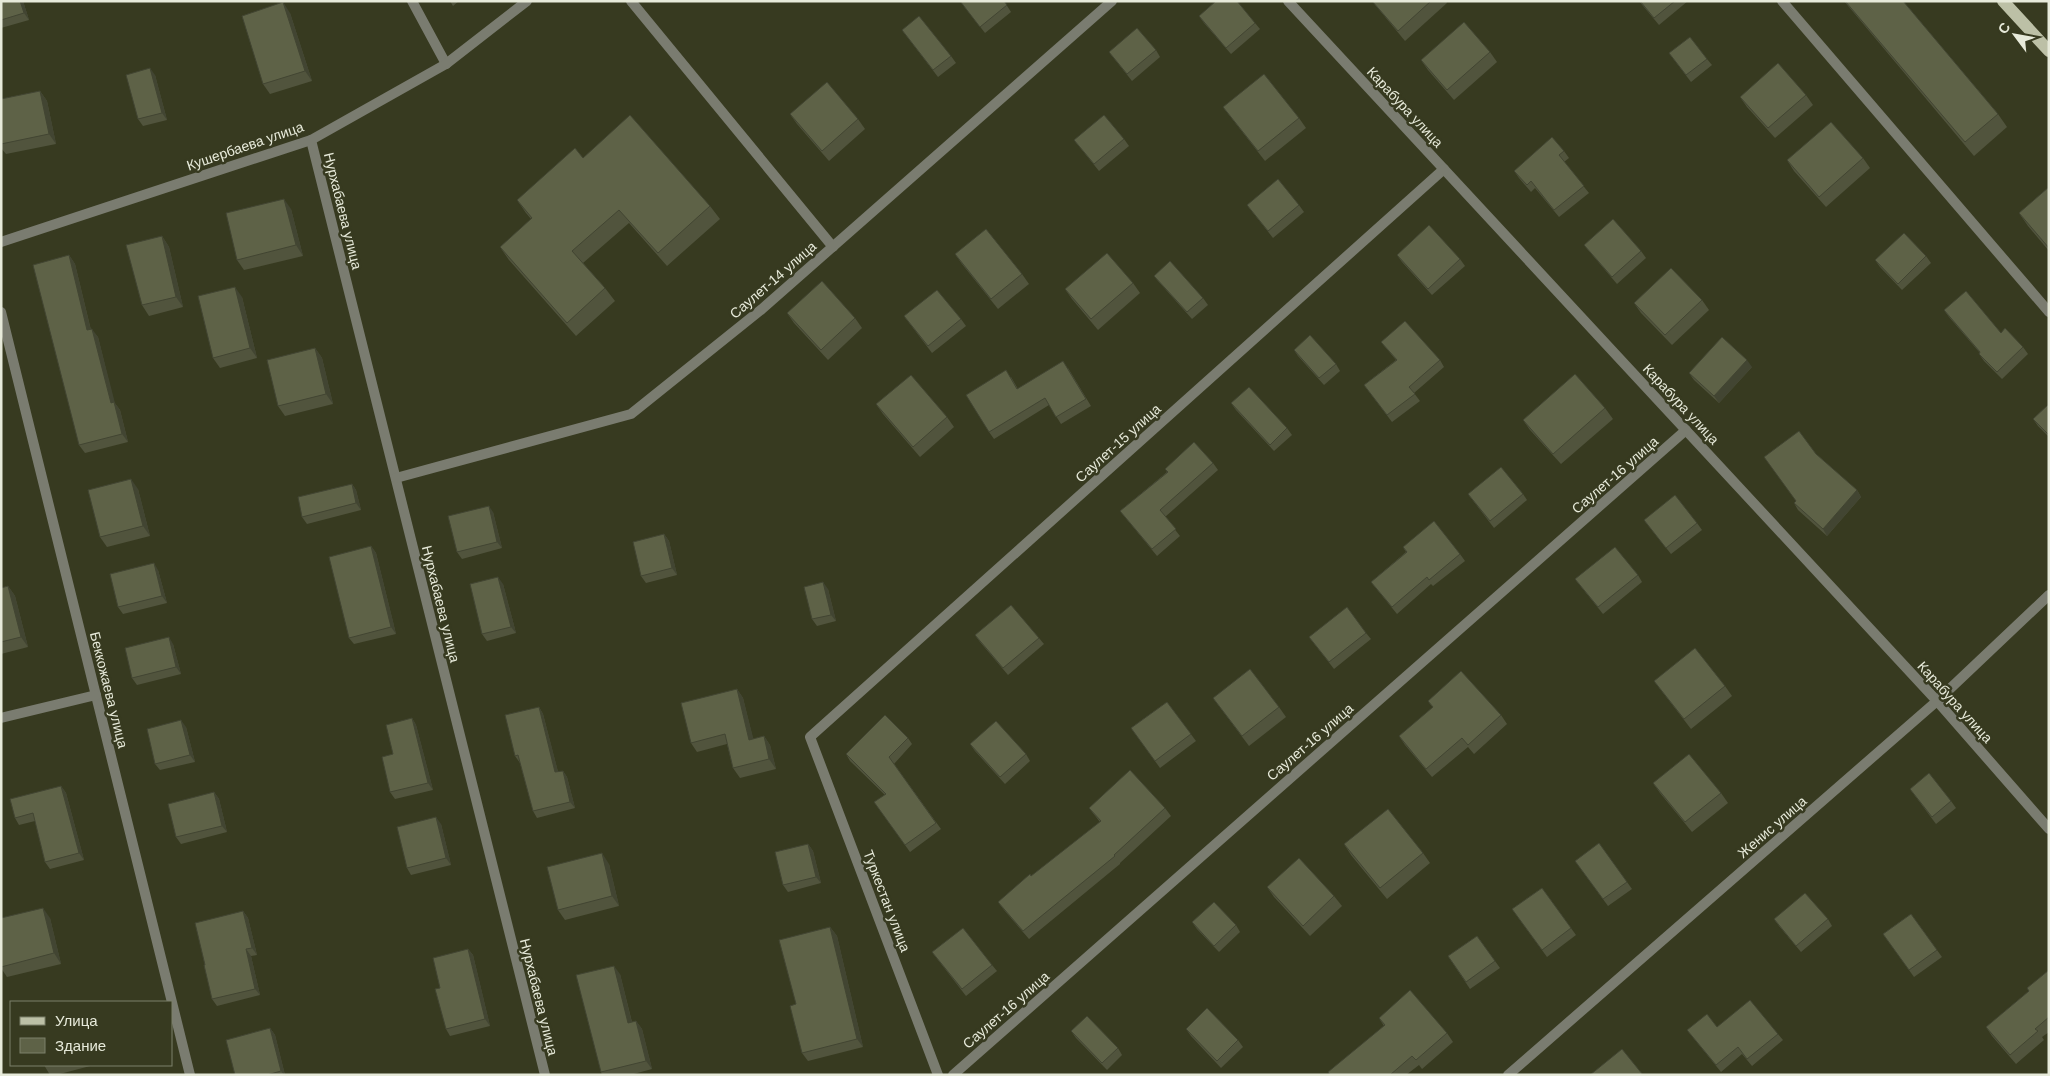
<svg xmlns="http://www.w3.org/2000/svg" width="2050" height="1076" font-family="Helvetica,sans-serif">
<rect width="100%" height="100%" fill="#373a20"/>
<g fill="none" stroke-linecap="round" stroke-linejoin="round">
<!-- street -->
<g stroke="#7a7c70" stroke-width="10">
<polyline points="412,1 446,64"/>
<polyline points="631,1 833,247"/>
<polyline points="1288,1 1937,701 2049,829"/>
<polyline points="1782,1 2049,312"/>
<polyline points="311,140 545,1075"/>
<polyline points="1,242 311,140 446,64 527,1"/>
<polyline points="1,312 190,1075"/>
<polyline points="396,478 631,414 762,309 1112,1"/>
<polyline points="1,718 96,695"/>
<polyline points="938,1075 810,737 1444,169"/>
<polyline points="953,1075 1686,430"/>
<polyline points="1508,1075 1937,701 2049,595"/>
</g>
<!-- primary -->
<polyline stroke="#bcc0a6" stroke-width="12" points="2003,1 2049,51"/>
</g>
<!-- wall -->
<g fill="#51543d">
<polygon points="1,1 23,1 29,20 1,28"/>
<polygon points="450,1 459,1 453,6"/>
<polygon points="960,1 1004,1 1011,12 985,33"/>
<polygon points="1372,1 1446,1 1447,3 1405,41"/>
<polygon points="1639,1 1688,1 1659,25"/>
<polygon points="1844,1 1903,1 1998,114 2007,127 1974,156"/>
<polygon points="290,13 312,81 270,94 263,84"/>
<polygon points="1199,16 1255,23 1260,29 1231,54 1204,23"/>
<polygon points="902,30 951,56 956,63 938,77"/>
<polygon points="1156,50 1160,57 1132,81 1109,52"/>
<polygon points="1490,52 1497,62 1454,100 1428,70 1421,60"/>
<polygon points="1669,53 1707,59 1712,65 1691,82"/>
<polygon points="155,75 167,120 143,126 138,119"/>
<polygon points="40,91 47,101 56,144 6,154 1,148 1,99"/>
<polygon points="1806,95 1813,105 1775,138 1747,107 1740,97"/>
<polygon points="1223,107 1299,118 1306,128 1265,161"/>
<polygon points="790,114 858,119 865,129 829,161 797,124"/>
<polygon points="1124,139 1129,146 1099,171 1074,140"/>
<polygon points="1564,151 1569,158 1564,162 1589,193 1559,217 1535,188 1531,192 1519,178 1514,171"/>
<polygon points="583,158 710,206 720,219 667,266 629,223 583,263 605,288 615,301 576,336 509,260 500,247 531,219 526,213 517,200"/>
<polygon points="1863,158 1870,168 1826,207 1794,171 1787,160"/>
<polygon points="2049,187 2049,251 2028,226 2019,213"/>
<polygon points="1247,205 1299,205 1304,212 1273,238"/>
<polygon points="291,209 303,256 244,270 237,260"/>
<polygon points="162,236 169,247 183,307 149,316 142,305"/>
<polygon points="1584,245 1641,251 1646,258 1617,284 1589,251"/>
<polygon points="955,254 1022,274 1029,284 998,309 962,264"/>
<polygon points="69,255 75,264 91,330 98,337 114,402 120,410 128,442 85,453 79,445"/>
<polygon points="1397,255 1460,259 1465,266 1432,295 1402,262"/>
<polygon points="1926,256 1931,263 1902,290 1880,267 1875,260"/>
<polygon points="1154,276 1203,298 1208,305 1192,319 1159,282"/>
<polygon points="1133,283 1140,293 1098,330 1072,299 1065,289"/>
<polygon points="242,297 257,358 220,368 213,358"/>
<polygon points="1702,300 1709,310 1672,345 1641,313 1634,303"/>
<polygon points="1944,310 2001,333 2023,347 2028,354 2002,379 1984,361 1979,354 1980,353 1949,317"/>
<polygon points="787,313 855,318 862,328 828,360 794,323"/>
<polygon points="904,316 961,319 966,326 932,353"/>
<polygon points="1381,342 1440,360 1444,367 1414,393 1420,401 1392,422 1364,385 1396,360"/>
<polygon points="315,348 322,358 333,404 285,416 278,406"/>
<polygon points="1294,350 1336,364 1340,371 1324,385 1298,356"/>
<polygon points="1752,367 1719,403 1694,380 1689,373"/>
<polygon points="1068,368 1091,406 1061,424 1049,405 994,439 989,432 1011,377 1018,389"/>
<polygon points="1231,403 1287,428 1292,435 1274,451 1236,410"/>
<polygon points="876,404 947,417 954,427 920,457 883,414"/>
<polygon points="2049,404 2049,437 2038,426 2033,419"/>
<polygon points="1605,408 1613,419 1561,464 1530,430 1523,420"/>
<polygon points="1816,454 1857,490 1861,497 1827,536 1798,510 1794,503 1796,501"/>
<polygon points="1213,463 1218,470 1165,517 1180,536 1157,556 1120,511 1167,472 1165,469"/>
<polygon points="352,484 356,490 361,510 307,524 302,517"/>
<polygon points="138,489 150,536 107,547 100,537"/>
<polygon points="1468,494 1523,494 1527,500 1494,528"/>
<polygon points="493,512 502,548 462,559 457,552"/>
<polygon points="1644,520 1697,523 1702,530 1671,554"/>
<polygon points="664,534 669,541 677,575 646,583 641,576"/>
<polygon points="371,546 376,553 396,634 354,644 349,638"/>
<polygon points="1403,547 1460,554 1465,561 1433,586 1431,584 1397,614 1371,582 1406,552"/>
<polygon points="158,570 167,603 123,614 118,607"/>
<polygon points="1638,575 1642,582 1603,614 1575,579"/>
<polygon points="503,584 516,633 487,641 482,634"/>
<polygon points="8,586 15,596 28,647 1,654 1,588"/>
<polygon points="828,589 836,621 817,626 812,619"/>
<polygon points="1366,633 1371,639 1334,669 1309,637"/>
<polygon points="975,635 1039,638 1044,644 1008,675 980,642"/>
<polygon points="173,644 181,674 137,685 132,678"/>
<polygon points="1654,681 1725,686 1732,696 1691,729"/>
<polygon points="737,689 743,698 753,739 764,736 770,745 776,769 740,778 733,768 727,744 697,752 691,743"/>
<polygon points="1213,698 1279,707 1286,717 1249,746"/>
<polygon points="1428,701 1501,715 1507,724 1474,754 1468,747 1432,777 1405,745 1399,736 1433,708"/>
<polygon points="1167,702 1196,741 1160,768 1131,728"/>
<polygon points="539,707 543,714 558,772 563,771 567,777 575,808 537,818 533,811 520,763 515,756"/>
<polygon points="412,718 416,725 433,790 395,799 390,792 393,754"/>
<polygon points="186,727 195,762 160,770 155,764"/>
<polygon points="908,738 912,744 894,764 941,829 910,852 874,802 885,795 850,761 846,754"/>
<polygon points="970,744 1026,754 1030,761 1005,784 975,751"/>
<polygon points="1653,783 1721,793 1728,803 1692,832 1660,793"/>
<polygon points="61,786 66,793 84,860 50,869 45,862 35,821 19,825 15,818"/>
<polygon points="1910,789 1951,801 1956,808 1936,824"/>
<polygon points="214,792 219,799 227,832 181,844 176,837"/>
<polygon points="1089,808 1165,808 1171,816 1120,863 1120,864 1029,939 1004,910 998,902 1100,822"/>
<polygon points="441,824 451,865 411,875 407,868"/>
<polygon points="808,844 813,851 821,883 788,892 783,885"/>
<polygon points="1344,844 1423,853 1430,863 1387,899 1351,855"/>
<polygon points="1575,861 1627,882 1632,889 1608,906"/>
<polygon points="609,864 619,906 565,920 558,910"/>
<polygon points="1267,887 1334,896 1342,906 1310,936 1274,897"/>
<polygon points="1542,888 1576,935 1547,957 1512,909"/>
<polygon points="243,911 248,918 257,955 251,956 260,995 217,1006 212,999 205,965"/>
<polygon points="1911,914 1942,957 1914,977 1883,934"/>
<polygon points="1,918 50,918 61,964 7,977 1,968"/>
<polygon points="1774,919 1828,919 1832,926 1801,952 1779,926"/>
<polygon points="1192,922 1236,925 1240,932 1219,952 1197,929"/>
<polygon points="830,927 837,936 863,1047 808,1061 802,1053 796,1004"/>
<polygon points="1477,936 1500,968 1470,989 1448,956"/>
<polygon points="468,949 473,955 490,1026 450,1036 446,1029 440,988"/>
<polygon points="932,952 992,965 997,971 966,996"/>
<polygon points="2049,970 2049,1032 2042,1037 2044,1040 2016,1064 1992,1036 1986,1027 2029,991"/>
<polygon points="620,974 632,1022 636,1021 642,1029 652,1069 630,1075 602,1075 601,1072"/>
<polygon points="1379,1018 1447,1033 1453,1042 1422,1069 1419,1065 1406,1075 1330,1075 1384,1026"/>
<polygon points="270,1028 275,1035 285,1075 235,1075"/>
<polygon points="1186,1029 1238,1040 1243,1047 1221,1068 1191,1036"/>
<polygon points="1687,1030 1778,1034 1783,1040 1752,1066 1742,1054 1721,1072"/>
<polygon points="1071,1031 1118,1048 1122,1055 1107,1070 1076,1038"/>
<polygon points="44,1065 94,1065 56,1075 50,1075"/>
</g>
<!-- shaded-wall -->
<g fill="#424532">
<polygon points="20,1 23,1 29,20 24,13"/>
<polygon points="283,2 290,13 312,81 305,71"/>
<polygon points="150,68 155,75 167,120 162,113"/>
<polygon points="40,91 47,101 56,144 49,134"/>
<polygon points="284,199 291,209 303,256 296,245"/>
<polygon points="162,236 169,247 183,307 176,297"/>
<polygon points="69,255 75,264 93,339 87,330"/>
<polygon points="235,287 242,297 257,358 250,348"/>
<polygon points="92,329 98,337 117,411 111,403"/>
<polygon points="315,348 322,358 333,404 326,394"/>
<polygon points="1747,360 1752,367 1719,403 1714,396"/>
<polygon points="114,402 120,410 128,442 122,434"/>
<polygon points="131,479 138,489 150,536 143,526"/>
<polygon points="352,484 356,490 361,510 356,503"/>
<polygon points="1857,490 1861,497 1827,536 1823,529"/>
<polygon points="489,506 493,512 502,548 497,542"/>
<polygon points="664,534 669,541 677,575 672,568"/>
<polygon points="371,546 376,553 396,634 391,627"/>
<polygon points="154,563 158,570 167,603 162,596"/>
<polygon points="498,577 503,584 516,633 511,627"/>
<polygon points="823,582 828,589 836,621 831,615"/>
<polygon points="8,586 15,596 28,647 21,637"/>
<polygon points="169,637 173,644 181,674 176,667"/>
<polygon points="737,689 743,698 756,749 749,740"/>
<polygon points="539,707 543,714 560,779 555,772"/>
<polygon points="412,718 416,725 433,790 428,783"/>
<polygon points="181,720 186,727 195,762 190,755"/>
<polygon points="764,736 770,745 776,769 769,759"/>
<polygon points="563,771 567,777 575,808 570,802"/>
<polygon points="61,786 66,793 84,860 79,853"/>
<polygon points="214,792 219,799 227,832 222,826"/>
<polygon points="436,817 441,824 451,865 446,858"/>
<polygon points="808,844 813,851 821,883 816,877"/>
<polygon points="602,853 609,864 619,906 612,896"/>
<polygon points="43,908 50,918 61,964 54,953"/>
<polygon points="243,911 248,918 257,955 252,948"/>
<polygon points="830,927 837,936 863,1047 857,1039"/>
<polygon points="246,949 251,956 260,995 255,989"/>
<polygon points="468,949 473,955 490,1026 485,1019"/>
<polygon points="614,966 620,974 634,1031 628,1023"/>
<polygon points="636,1021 642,1029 652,1069 646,1061"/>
<polygon points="270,1028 275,1035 285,1075 284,1075 281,1071"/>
</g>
<!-- building -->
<g fill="#5e6247" stroke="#424532">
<polygon points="1,1 20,1 24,13 1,20"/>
<polygon points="960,1 1004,1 1007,5 980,27"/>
<polygon points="1216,1 1237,1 1255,23 1226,48 1199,16"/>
<polygon points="1372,1 1431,1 1398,31"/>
<polygon points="1640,1 1675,1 1654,18"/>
<polygon points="1845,1 1903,1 1998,114 1965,142"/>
<polygon points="283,2 305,71 263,84 242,16"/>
<polygon points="919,16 951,56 933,70 902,30"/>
<polygon points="1464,22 1490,52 1447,90 1421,60"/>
<polygon points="1137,28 1156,50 1127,74 1109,52"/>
<polygon points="1690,37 1707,59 1686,75 1669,53"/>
<polygon points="1778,63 1806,95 1768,128 1740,97"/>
<polygon points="150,68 162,113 138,119 126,75"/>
<polygon points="1264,74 1299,118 1258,151 1223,107"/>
<polygon points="827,82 858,119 822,151 790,114"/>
<polygon points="40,91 49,134 1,144 1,99"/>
<polygon points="630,115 710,206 658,253 619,210 572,251 605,288 567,323 500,247 532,218 517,200 575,148 583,158"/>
<polygon points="1104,115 1124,139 1094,164 1074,140"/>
<polygon points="1831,122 1863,158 1819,197 1787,160"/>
<polygon points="1552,137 1564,151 1559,155 1584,186 1554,210 1531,181 1527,185 1514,171"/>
<polygon points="1278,179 1299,205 1268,231 1247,205"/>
<polygon points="2049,187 2049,248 2019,213"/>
<polygon points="284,199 296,245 237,260 226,213"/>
<polygon points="1613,219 1641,251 1612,277 1584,245"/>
<polygon points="1429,225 1460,259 1428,289 1397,255"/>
<polygon points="986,229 1022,274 991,299 955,254"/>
<polygon points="1904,233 1926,256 1898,284 1875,260"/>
<polygon points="162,236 176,297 142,305 126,245"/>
<polygon points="1107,253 1133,283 1091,319 1065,289"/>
<polygon points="69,255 87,330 92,329 111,403 114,402 122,434 79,445 33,265"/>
<polygon points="1170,261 1203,298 1187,312 1154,276"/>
<polygon points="1671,268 1702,300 1665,335 1634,303"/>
<polygon points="822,281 855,318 821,350 787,313"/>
<polygon points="235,287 250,348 213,358 198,296"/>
<polygon points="937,290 961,319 928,346 904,316"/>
<polygon points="1966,291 2001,333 2005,328 2023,347 1997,372 1979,354 1980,352 1944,310"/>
<polygon points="1405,321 1440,360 1409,387 1415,394 1387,415 1364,385 1397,360 1381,342"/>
<polygon points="1310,335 1336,364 1319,378 1294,350"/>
<polygon points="1722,337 1747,360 1714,396 1689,373"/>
<polygon points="315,348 326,394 278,406 267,360"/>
<polygon points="1063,361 1086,399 1056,417 1045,398 989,432 966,395 1006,370 1017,389"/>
<polygon points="1575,374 1605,408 1553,454 1523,420"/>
<polygon points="911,375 947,417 913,447 876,404"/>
<polygon points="1249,387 1287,428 1270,445 1231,403"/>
<polygon points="2049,404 2049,435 2033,419"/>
<polygon points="1799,431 1816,454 1857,490 1823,529 1794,503 1796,501 1764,457"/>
<polygon points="1194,442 1213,463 1160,510 1176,529 1152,549 1120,511 1168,472 1165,469"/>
<polygon points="1501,467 1523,494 1490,521 1468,494"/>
<polygon points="131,479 143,526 100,537 88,490"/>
<polygon points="352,484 356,503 302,517 298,497"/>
<polygon points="1675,495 1697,523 1666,548 1644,520"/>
<polygon points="489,506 497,542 457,552 448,516"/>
<polygon points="1434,521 1460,554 1429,580 1427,577 1392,607 1371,582 1407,552 1403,547"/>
<polygon points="664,534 672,568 641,576 633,542"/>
<polygon points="371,546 391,627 349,638 329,557"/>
<polygon points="1615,547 1638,575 1598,607 1575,579"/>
<polygon points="154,563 162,596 118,607 110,574"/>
<polygon points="498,577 511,627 482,634 470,584"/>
<polygon points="823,582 831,615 812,619 804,587"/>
<polygon points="8,586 21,637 1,642 1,588"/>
<polygon points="1011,605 1039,638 1003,668 975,635"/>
<polygon points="1347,607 1366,633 1329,662 1309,637"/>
<polygon points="169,637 176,667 132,678 125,648"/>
<polygon points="1695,648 1725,686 1684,719 1654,681"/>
<polygon points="1250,669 1279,707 1242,736 1213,698"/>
<polygon points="1461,671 1501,715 1468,745 1462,738 1426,769 1399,736 1433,707 1428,701"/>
<polygon points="737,689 749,740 764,736 769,759 733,768 725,734 691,743 681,703"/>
<polygon points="1167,702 1191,734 1155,761 1131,728"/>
<polygon points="539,707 555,772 563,771 570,802 533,811 518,755 515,756 505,715"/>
<polygon points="885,715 908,738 889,757 936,823 905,845 874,802 886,794 846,754"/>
<polygon points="412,718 428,783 390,792 382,757 393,754 386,725"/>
<polygon points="181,720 190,755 155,764 147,729"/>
<polygon points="996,721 1026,754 1000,777 970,744"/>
<polygon points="1689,754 1721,793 1685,822 1653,783"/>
<polygon points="1130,770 1165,808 1114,855 1115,856 1023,931 998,902 1030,874 1031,876 1101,821 1089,808"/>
<polygon points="1929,773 1951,801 1932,817 1910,789"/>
<polygon points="61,786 79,853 45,862 33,813 15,818 10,799"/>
<polygon points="214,792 222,826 176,837 168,804"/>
<polygon points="1388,809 1423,853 1380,888 1344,844"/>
<polygon points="436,817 446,858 407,868 397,827"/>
<polygon points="1599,843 1627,882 1603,899 1575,861"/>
<polygon points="808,844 816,877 783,885 775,852"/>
<polygon points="602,853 612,896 558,910 547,867"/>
<polygon points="1299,858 1334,896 1303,926 1267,887"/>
<polygon points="1542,888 1571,928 1542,950 1512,909"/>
<polygon points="1805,893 1828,919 1796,946 1774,919"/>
<polygon points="1214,902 1236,925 1214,946 1192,922"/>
<polygon points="43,908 54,953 1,967 1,918"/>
<polygon points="243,911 252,948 246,949 255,989 212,999 204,965 205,965 195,923"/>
<polygon points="1911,914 1937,950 1909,970 1883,934"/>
<polygon points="830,927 857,1039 802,1053 790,1006 796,1004 779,940"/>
<polygon points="963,928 992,965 962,989 932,952"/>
<polygon points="1477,936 1495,961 1466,982 1448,956"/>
<polygon points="468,949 485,1019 446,1029 435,989 440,988 433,958"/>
<polygon points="614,966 628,1023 636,1021 646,1061 601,1072 576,975"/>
<polygon points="2049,970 2049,1017 2035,1029 2038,1031 2010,1055 1986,1027 2029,991 2027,988"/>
<polygon points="1410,990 1447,1033 1416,1060 1412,1056 1390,1075 1330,1075 1328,1072 1385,1025 1379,1018"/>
<polygon points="1750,1000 1778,1034 1747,1059 1738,1047 1716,1065 1687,1030 1707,1014 1717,1027"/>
<polygon points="1207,1008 1238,1040 1217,1061 1186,1029"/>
<polygon points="1087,1016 1118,1048 1102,1063 1071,1031"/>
<polygon points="270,1028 281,1071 267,1075 235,1075 226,1040"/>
<polygon points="1622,1049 1643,1075 1590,1075"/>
</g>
<g text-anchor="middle" stroke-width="5" stroke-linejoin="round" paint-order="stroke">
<!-- street labels -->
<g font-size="14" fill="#e7eada" stroke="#373a20">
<text transform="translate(1405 107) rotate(47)" y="5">Карабура улица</text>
<text transform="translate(245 146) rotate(-19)" y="5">Кушербаева улица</text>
<text transform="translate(343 211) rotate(76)" y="5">Нурхабаева улица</text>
<text transform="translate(773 280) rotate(-41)" y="5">Саулет-14 улица</text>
<text transform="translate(1681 404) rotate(47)" y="5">Карабура улица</text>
<text transform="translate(1118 443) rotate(-42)" y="5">Саулет-15 улица</text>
<text transform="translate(1615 475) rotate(-41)" y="5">Саулет-16 улица</text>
<text transform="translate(441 604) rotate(76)" y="5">Нурхабаева улица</text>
<text transform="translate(109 690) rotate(76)" y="5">Беккожаева улица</text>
<text transform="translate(1955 702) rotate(48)" y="5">Карабура улица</text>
<text transform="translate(1310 742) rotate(-41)" y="5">Саулет-16 улица</text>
<text transform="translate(1772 827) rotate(-41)" y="5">Женис улица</text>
<text transform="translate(887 901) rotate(69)" y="5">Туркестан улица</text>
<text transform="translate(539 997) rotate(76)" y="5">Нурхабаева улица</text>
<text transform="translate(1006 1010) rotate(-41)" y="5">Саулет-16 улица</text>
</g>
</g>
<!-- border -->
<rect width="2050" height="1076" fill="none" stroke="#e7eada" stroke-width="5"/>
<!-- legend -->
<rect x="10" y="1001" width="162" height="65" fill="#373a20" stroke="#7d806a"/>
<rect x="20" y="1017" width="25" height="8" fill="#bcc0a6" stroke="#7d806a"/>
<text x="55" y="1026" font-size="15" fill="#e7eada">Улица</text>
<rect x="20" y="1038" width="25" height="15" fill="#5e6247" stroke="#7d806a"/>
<text x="55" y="1051" font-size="15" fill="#e7eada">Здание</text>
<!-- north arrow -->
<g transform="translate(2015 35) rotate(302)" stroke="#373a20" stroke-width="4" paint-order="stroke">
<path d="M0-4L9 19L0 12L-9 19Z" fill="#e7eada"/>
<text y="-8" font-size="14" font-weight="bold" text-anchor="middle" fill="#e7eada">С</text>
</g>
</svg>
